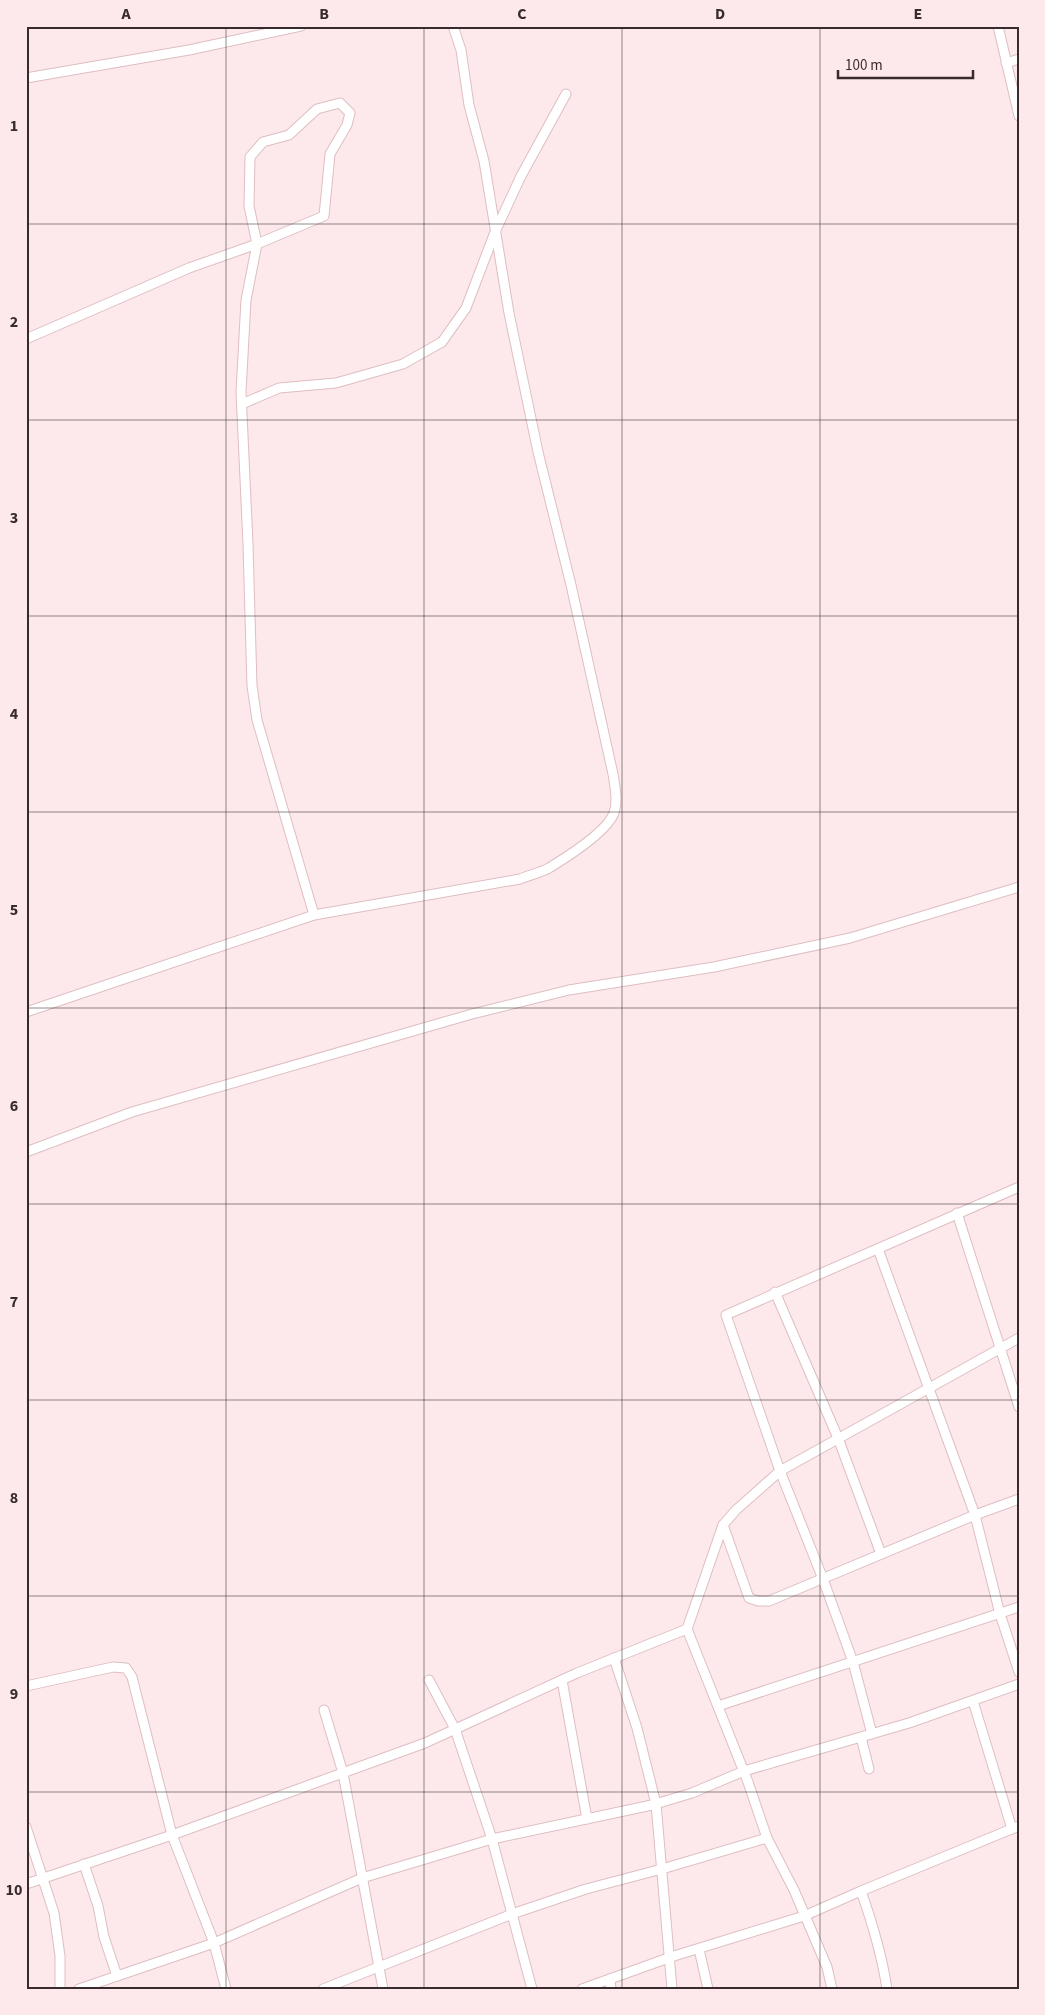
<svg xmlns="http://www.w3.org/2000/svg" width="1045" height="2015" font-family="'Source Sans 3',sans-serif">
<rect width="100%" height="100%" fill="#fde9eb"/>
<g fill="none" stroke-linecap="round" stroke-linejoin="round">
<!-- minor casing -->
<g stroke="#debec1" stroke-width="11">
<g id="minor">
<polyline points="998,26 1019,116"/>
<polyline points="1006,63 1019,59"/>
<polyline points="26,78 189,50 301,26"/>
<polyline points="26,339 189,268 257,244 324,216 330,154 347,125 350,113 340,103 317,109 289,135 263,142 250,157 249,206 257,244 246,300 241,392 248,544 252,686 257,720 314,915"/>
<polyline points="242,404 279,388 336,383 403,364 442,342 466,308 495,232 521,176 566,94"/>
<path d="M26,1012l288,-97 206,-36c9,-4 20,-6 29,-11 18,-11 58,-36 65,-55 4,-12 1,-26 -1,-39l-42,-189 -33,-133 -29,-139 -25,-152 -15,-56 -8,-55 -8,-24"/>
<polyline points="26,1152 132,1112 472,1014 569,990 714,967 850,938 1019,887"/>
<polyline points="957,1213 1019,1407"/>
<polyline points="878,1249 975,1515 1000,1614 1019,1672"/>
<polyline points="775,1292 838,1438 881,1554"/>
<polyline points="723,1525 749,1598 758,1601 769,1601 975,1515 1019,1499"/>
<polyline points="687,1629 723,1525 736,1510 780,1471 1019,1338"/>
<polyline points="614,1658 637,1728 656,1804 672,1989"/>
<polyline points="429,1680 455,1729 492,1839 532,1989"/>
<polyline points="562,1680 587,1819"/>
<polyline points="26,1686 113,1667 126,1668 132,1677 172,1835 214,1943 226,1989"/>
<polyline points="973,1701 1012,1829"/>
<polyline points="718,1706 1019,1607"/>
<polyline points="324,1710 343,1773 383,1989"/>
<polyline points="872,1734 853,1662 823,1579 780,1471 726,1315 1019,1187"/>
<polyline points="861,1737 869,1769"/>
<polyline points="26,1827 54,1913 60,1956 60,1989"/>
<polyline points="84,1864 98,1906 104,1937 117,1976"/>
<polyline points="26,1884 172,1835 425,1743 577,1673 687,1629 748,1782 767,1838 794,1890 827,1967 832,1989"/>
<polyline points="861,1891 1019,1826"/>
<polyline points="699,1949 708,1989"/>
<polyline points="610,1979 611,1989"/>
<polyline points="79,1989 214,1943 362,1878 492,1839 652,1805 692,1793 744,1771 909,1723 1019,1684"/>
<polyline points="323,1989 512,1914 586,1889 662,1869 767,1838"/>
<path d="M582,1989l92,-33 130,-40 57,-25c11,31 21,65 26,98"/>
</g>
</g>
<!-- minor -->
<use href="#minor" stroke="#fff" stroke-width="9"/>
</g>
<!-- grid -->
<path fill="none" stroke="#372b2d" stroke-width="1" stroke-opacity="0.55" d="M226,26v1963M424,26v1963M622,26v1963M820,26v1963M26,224h993M26,420h993M26,616h993M26,812h993M26,1008h993M26,1204h993M26,1400h993M26,1596h993M26,1792h993"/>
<!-- border -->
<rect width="1045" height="2015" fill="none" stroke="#fde9eb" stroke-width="55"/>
<!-- scale -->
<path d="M838 70v8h135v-8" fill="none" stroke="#372b2d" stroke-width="2.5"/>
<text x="845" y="70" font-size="15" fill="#372b2d" stroke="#fde9eb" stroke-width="4" paint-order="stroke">100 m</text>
<rect x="28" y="28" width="990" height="1960" fill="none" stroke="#372b2d" stroke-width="2"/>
<g font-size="16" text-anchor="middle" font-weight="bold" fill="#372b2d">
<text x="126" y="19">A</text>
<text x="324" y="19">B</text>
<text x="522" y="19">C</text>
<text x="720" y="19">D</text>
<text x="918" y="19">E</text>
<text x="14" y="131">1</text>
<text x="14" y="327">2</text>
<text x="14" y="523">3</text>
<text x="14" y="719">4</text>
<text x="14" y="915">5</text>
<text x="14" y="1111">6</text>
<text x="14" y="1307">7</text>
<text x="14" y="1503">8</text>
<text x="14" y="1699">9</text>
<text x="14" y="1895">10</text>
</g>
</svg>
